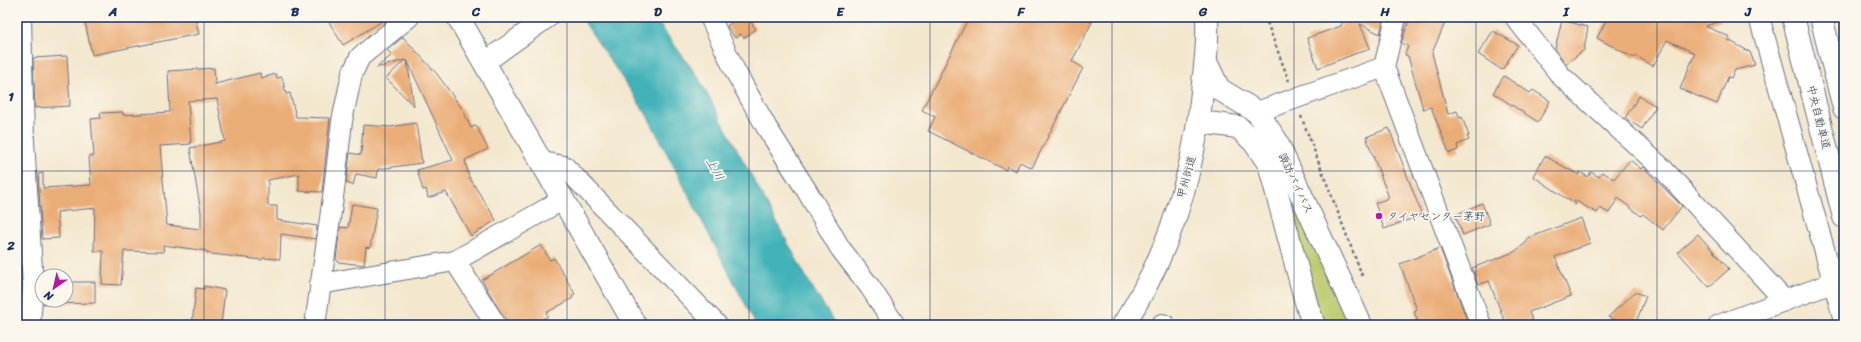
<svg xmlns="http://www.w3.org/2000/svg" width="1861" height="342" font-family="Sriracha,'Klee One',sans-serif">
<rect width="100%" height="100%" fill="#fbf7ec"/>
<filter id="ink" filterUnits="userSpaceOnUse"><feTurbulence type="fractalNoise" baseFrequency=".025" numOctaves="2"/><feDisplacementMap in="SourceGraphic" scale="8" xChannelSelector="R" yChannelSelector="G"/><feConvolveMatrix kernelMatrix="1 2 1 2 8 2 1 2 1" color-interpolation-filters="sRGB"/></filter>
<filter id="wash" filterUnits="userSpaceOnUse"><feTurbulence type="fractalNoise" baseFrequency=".012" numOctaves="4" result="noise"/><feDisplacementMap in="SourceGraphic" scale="16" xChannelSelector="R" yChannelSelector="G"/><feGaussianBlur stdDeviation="0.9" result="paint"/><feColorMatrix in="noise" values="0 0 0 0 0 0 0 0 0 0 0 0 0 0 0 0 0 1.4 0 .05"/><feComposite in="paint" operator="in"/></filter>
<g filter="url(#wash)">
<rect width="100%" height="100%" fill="#f3e7ce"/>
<!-- green -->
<polygon fill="#bcc96a" stroke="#6c7c64" points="1278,154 1352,325 1322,325"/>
<!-- water -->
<polygon fill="#41b2b8" stroke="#2e708b" points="581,17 654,17 698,77 810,284 836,325 756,325 647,115"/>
<g id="blocks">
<!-- building -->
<g fill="#ebad77" fill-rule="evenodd">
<polygon points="84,17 195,17 199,34 92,55"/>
<polygon points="326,17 389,17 343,45"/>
<polygon points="738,17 747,17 756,29 744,38 741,34 735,38 727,26"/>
<polygon points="969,17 1081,17 1092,22 1072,61 1083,68 1032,168 1020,162 1016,171 1007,166 1006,170 928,131 935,117 922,110"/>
<polygon points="1345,17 1379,17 1384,19 1380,34 1360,24 1370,48 1318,68 1307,38 1341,26"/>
<polygon points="1410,17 1436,17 1444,20 1445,23 1432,53 1448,114 1457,111 1460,118 1462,117 1469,136 1467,136 1469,140 1457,145 1458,150 1449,153 1431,107 1423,109 1408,56 1405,55 1408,46 1401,43"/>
<polygon points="1608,17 1721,17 1721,21 1705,26 1730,37 1728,40 1750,52 1755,65 1735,70 1731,78 1728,77 1717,104 1680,89 1695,53 1667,40 1653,66 1636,56 1634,58 1597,38"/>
<polygon points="1562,20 1588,27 1584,50 1566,64 1555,49"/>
<polygon points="1493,31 1518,45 1502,70 1478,54"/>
<polygon points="403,37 437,74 463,110 471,128 476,125 488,149 465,160 469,177 496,220 471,236 446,192 428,198 426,189 423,190 417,170 453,160 407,60 414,106 386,78 405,60 376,68 392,55 387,50"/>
<polygon points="67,56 70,106 35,108 33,58"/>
<path d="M214,68l1,16 45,-11 1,5 15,-4 1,4 5,-1 4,17 4,-1 6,24 34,1 -8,74 -23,-1v-17l-31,6v26h9v14l40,6 -1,13 -35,-5 -1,25 -17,-1 -1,2 -50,-6 -5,-1v-2l-44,-6 1,7 -40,-1 -3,34 -19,-1 1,-33h-9l1,-43 -38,4 2,26 -17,1 -4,-65 5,-1v15l48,-3 -2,-29h5l-3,-37 10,-1 -1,-5 23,-1v3l47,-3 -2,-41zM217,99l8,42 -35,7 11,64v17l-34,-4 -7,-79 31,-2 -3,-43z"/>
<polygon points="1504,76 1530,93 1533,90 1550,101 1538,122 1493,93"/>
<polygon points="1639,96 1656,106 1642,129 1625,118"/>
<polygon points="416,123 422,163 378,169 377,178 356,174 353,185 346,183 350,153 361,155 363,125 390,127"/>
<polygon points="1389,128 1422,215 1384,229 1375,203 1389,198 1366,137"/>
<polygon points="1545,156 1579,175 1580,172 1588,177 1591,172 1599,177 1602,172 1614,179 1630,160 1641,169 1643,167 1682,206 1663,230 1643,214 1641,216 1618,198 1609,213 1600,208 1597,213 1574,200 1576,205 1533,176"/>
<polygon points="1482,203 1490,224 1463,235 1455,215"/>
<polygon points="352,204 377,208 370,248 366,247 364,265 338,262 336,259 340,227 348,228"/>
<polygon points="1581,218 1590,243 1555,257 1571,296 1529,312 1534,325 1506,325 1489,281 1478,285 1472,268 1514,252 1527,242 1526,239"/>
<polygon points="1698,234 1729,269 1709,287 1678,252"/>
<polygon points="541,245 550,260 554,258 575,294 572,296 573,298 546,313 548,316 533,325 508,325 482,280"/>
<polygon points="1440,248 1469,325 1419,325 1414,311 1417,310 1400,264"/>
<polygon points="68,282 95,282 95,303 43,304 43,300 66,300 66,285 68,285"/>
<polygon points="17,286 21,286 20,304 17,304"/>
<polygon points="204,286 225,290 221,325 192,325 196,288 204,289"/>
<polygon points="1635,292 1646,296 1635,325 1628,325 1608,317"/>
</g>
</g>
</g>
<g filter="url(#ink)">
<use href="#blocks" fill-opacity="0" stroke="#676f85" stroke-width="1"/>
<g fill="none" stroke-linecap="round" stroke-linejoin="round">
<!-- minor casing -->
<g stroke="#676f85" stroke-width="22">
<g id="minor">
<polyline points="21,17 24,142 33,285 30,325"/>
<polyline points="710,17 735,71 767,128 807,191 840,248 870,287 895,325"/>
<polyline points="1396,17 1384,67 1481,325"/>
<polyline points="1515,17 1561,76 1663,169 1785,301"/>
<polyline points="1759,17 1844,320"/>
<polyline points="495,55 548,17"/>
<polyline points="1257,112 1384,67"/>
<polyline points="542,162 564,166 717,325"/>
<polyline points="455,261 496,325"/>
<polyline points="320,284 455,261 562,200"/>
<polyline points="315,325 334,190 342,121 352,74 360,57 409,17"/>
<polyline points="1161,325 1162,324 1165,325"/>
<polyline points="1719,325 1835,282"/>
</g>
</g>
<!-- tertiary casing -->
<g stroke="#676f85" stroke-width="24">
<polyline id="tertiary" points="458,17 635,325"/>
</g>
<!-- trunk casing -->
<g stroke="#676f85" stroke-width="24">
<g id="trunk">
<polyline points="1206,62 1219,89 1257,112 1276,140 1361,325"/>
<polyline points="1200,122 1238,127 1254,142 1269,164 1307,306 1314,325"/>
<path d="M1123,325c47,-72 72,-156 80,-242 3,-22 5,-44 4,-66"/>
</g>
</g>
<!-- motorway casing -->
<g stroke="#676f85" stroke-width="24">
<g id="motorway">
<polyline points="1793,17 1844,217"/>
<polyline points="1821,17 1844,108"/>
</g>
</g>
<!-- path -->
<g stroke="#676f85" stroke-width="2.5" stroke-dasharray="3 3" stroke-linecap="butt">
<polyline points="1265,17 1289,81"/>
<polyline points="1301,116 1363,278"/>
</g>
<!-- minor -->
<use href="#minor" stroke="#fff" stroke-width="20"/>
<!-- tertiary -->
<use href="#tertiary" stroke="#fff" stroke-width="22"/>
<!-- trunk -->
<use href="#trunk" stroke="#fff" stroke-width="22"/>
<!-- motorway -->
<use href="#motorway" stroke="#fff" stroke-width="22"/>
</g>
</g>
<!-- grid -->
<path fill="none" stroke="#1b2f5e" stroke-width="1" stroke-opacity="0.55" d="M204,17v308M385,17v308M567,17v308M749,17v308M930,17v308M1112,17v308M1294,17v308M1476,17v308M1657,17v308M17,171h1827"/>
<!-- markers -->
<circle fill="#b5179e" stroke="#fbf7ec" stroke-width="1.5" cx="1379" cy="216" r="4"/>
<g text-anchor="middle" stroke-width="3.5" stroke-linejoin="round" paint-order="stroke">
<!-- street labels -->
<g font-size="11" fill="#1b2f5e" stroke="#fbf7ec">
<text transform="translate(1819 117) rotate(76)" y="4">中央自動車道</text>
<text transform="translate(1186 177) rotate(-75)" y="4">甲州街道</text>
<text transform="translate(1296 183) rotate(65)" y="4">諏訪バイパス</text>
</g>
<!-- poi labels -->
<g font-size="11" fill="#1b2f5e" stroke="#fbf7ec" text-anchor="start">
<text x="1387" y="220">タイヤセンター茅野</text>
</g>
<!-- water labels -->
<g font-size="12" font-style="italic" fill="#285d7e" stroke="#fbf7ec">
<text transform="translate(715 169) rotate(61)" y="4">上川</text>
</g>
</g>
<!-- margin -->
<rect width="1861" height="342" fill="none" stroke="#fbf7ec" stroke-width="44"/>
<!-- north arrow -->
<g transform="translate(54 288) rotate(214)"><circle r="19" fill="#fbf7ec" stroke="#a1a7b3"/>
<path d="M0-3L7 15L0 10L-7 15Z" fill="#b5179e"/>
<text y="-6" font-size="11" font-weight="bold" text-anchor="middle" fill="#1b2f5e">N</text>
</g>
<rect x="22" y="22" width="1817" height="298" fill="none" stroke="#1b2f5e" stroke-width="1.5"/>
<g font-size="13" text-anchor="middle" font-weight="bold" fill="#1b2f5e">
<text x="113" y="16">A</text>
<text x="295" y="16">B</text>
<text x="476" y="16">C</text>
<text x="658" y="16">D</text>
<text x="840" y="16">E</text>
<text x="1021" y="16">F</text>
<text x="1203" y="16">G</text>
<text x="1385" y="16">H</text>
<text x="1566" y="16">I</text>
<text x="1748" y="16">J</text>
<text x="11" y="101">1</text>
<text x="11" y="250">2</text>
</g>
</svg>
